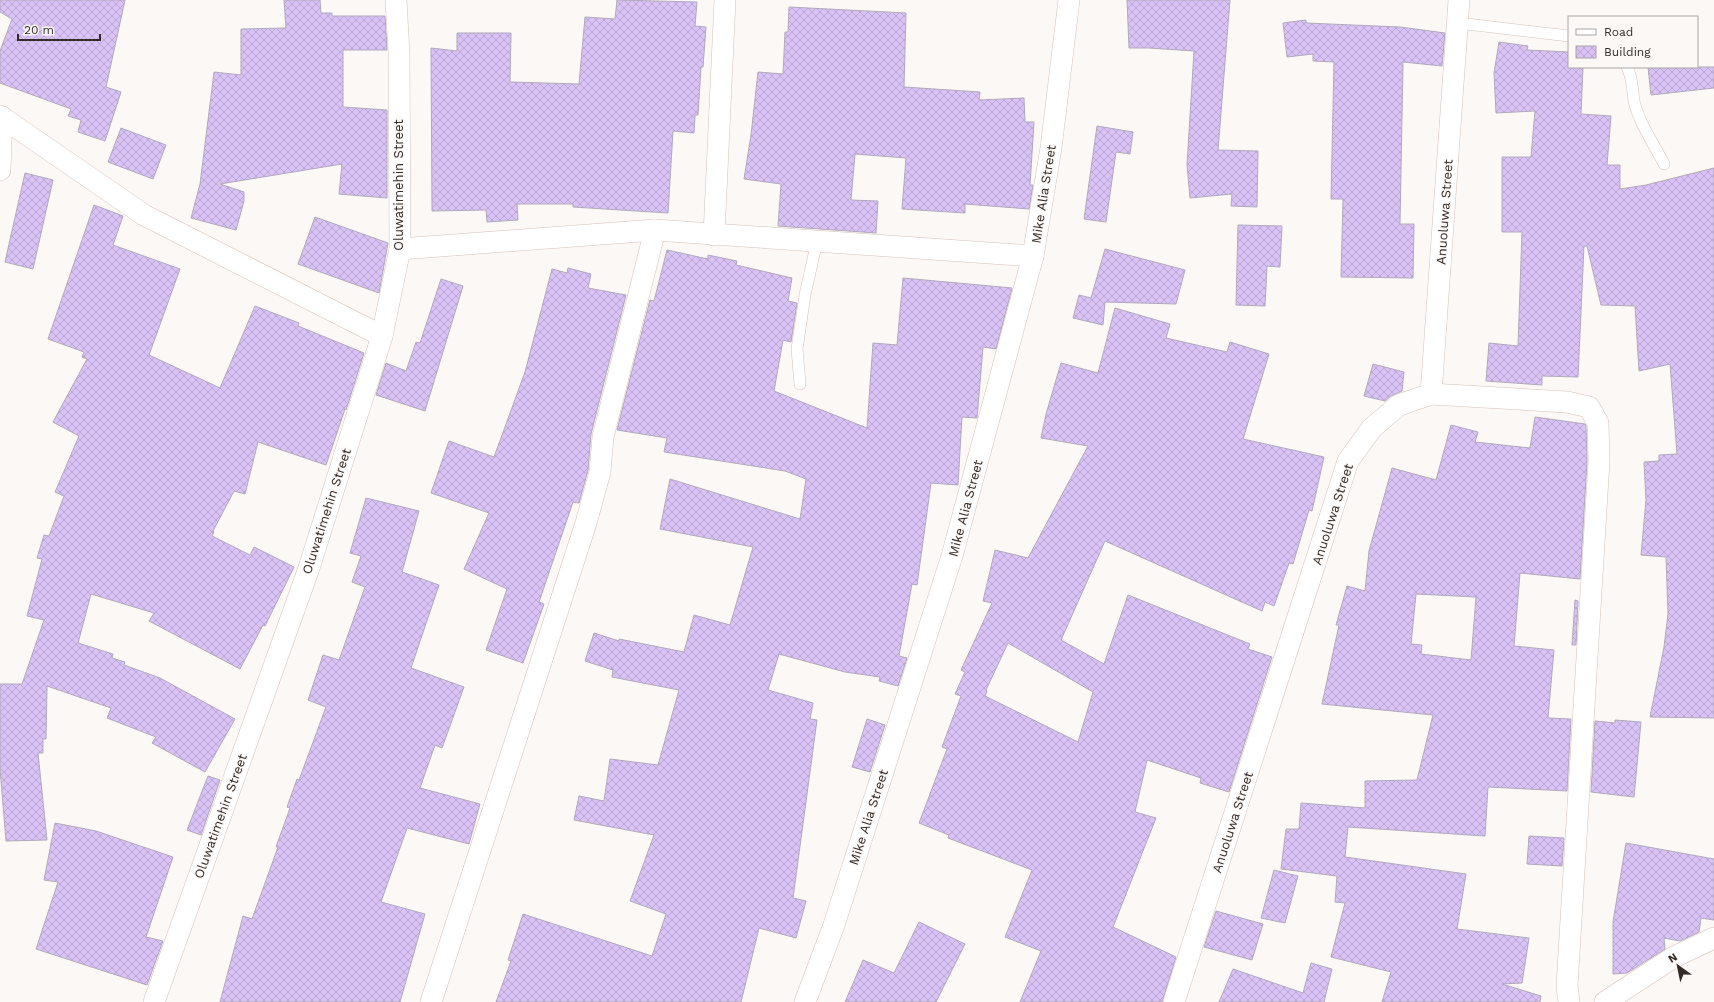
<svg xmlns="http://www.w3.org/2000/svg" width="1714" height="1002" font-family="'Work Sans',sans-serif">
<defs>
<pattern id="building-cross-hatch" width="8" height="8" patternUnits="userSpaceOnUse"><rect width="8" height="8" fill="#d9c2f5"/><path d="M0 0l8 8M0 8l8-8" fill="none" stroke="#bba7d2"/></pattern>
</defs>
<rect width="100%" height="100%" fill="#fcf8f6"/>
<!-- building -->
<g fill="url(#building-cross-hatch)" stroke="#b1a9bb" fill-rule="evenodd">
<polygon points="0,0 125,0 106,87 121,92 105,141 78,132 81,120 68,116 71,109 0,83 0,51 12,19 0,12"/>
<polygon points="284,0 320,0 321,13 332,13 332,16 385,16 387,50 343,50 343,107 387,110 387,198 339,194 342,164 220,184 244,192 244,201 236,230 191,218 200,184 214,72 241,75 241,29 286,28"/>
<polygon points="617,0 697,2 695,26 706,27 703,67 701,67 698,115 695,115 694,133 673,131 668,213 573,207 573,204 517,204 518,220 487,222 486,210 432,211 431,48 457,51 457,33 511,33 510,82 579,84 585,17 615,19"/>
<polygon points="1127,0 1230,0 1218,150 1258,151 1257,207 1231,206 1232,194 1190,198 1187,165 1194,51 1149,48 1129,48"/>
<polygon points="789,7 906,13 904,87 980,92 979,100 1024,98 1025,122 1034,122 1030,185 1033,185 1029,209 965,204 965,213 902,209 906,158 855,154 851,200 878,201 876,233 778,226 781,184 744,179 751,135 758,72 783,74 785,32 788,32"/>
<polygon points="1306,20 1306,23 1400,27 1445,33 1442,66 1403,62 1400,224 1414,224 1413,278 1341,277 1343,199 1331,199 1334,62 1313,61 1313,54 1287,57 1283,23"/>
<polygon points="1499,42 1528,46 1527,50 1569,52 1569,67 1583,67 1581,114 1611,116 1607,165 1620,165 1620,189 1646,185 1714,168 1714,718 1650,717 1664,647 1668,614 1666,557 1641,555 1646,500 1644,462 1659,461 1659,455 1677,454 1670,364 1639,371 1635,306 1601,305 1587,246 1584,246 1578,377 1542,376 1542,385 1486,381 1489,343 1518,346 1522,232 1502,232 1502,157 1531,157 1535,111 1496,113 1494,73"/>
<polygon points="1648,67 1714,67 1714,88 1651,95"/>
<polygon points="1097,126 1133,132 1130,154 1116,152 1106,222 1084,219"/>
<polygon points="121,128 166,145 153,179 108,162"/>
<polygon points="25,173 53,180 33,269 5,262"/>
<polygon points="94,205 123,216 113,245 180,269 149,355 220,388 255,306 299,323 298,326 364,353 346,410 345,409 326,465 258,442 245,494 234,491 213,531 214,532 212,536 250,555 254,547 294,567 265,626 263,625 240,669 149,621 154,613 91,594 78,643 113,654 112,658 125,662 124,665 160,678 235,719 205,772 152,743 156,737 107,718 111,708 47,686 46,739 43,739 43,753 38,753 47,840 6,841 0,769 0,684 22,684 44,620 27,616 42,559 37,558 44,535 49,536 64,496 55,492 79,436 53,422 87,359 82,357 84,352 48,339"/>
<polygon points="315,217 388,243 379,293 298,264"/>
<polygon points="1238,225 1282,226 1280,267 1267,266 1265,306 1236,305"/>
<polygon points="1105,249 1185,270 1176,304 1105,302 1103,325 1073,318 1079,295 1091,298"/>
<polygon points="667,250 708,259 708,255 737,261 736,265 792,278 788,301 797,303 791,342 783,340 774,391 867,428 873,343 897,345 903,278 1012,288 996,349 983,347 977,418 962,417 958,485 931,483 917,585 912,584 899,656 907,658 898,686 879,681 880,677 845,672 779,654 768,690 813,703 810,719 817,720 793,898 806,901 796,938 759,928 741,1002 496,1002 511,961 508,960 523,914 652,956 666,914 630,901 654,835 574,820 579,796 604,801 610,759 658,765 679,690 612,677 613,670 585,661 594,633 619,641 619,639 684,652 694,615 730,625 753,547 660,529 670,479 800,519 806,479 785,471 664,452 667,438 617,430 650,300 654,301"/>
<polygon points="568,268 591,274 588,288 626,295 591,434 588,470 579,503 573,502 539,602 544,604 523,663 486,650 507,589 464,569 489,513 431,493 449,441 494,457 525,372 552,269 567,273"/>
<polygon points="441,279 463,286 425,411 376,395 386,363 406,371 416,342 420,343"/>
<path d="M1115,308l55,16 -4,14 61,14 3,-10 39,12 -26,85 81,18 -12,54 -3,-1 -16,54 -4,-1 -15,43 -9,-4 -3,9 -157,-70 -44,99 43,24 24,-69 122,49 -2,5 24,8 -43,135 -29,-9 1,-5 -54,-18 -12,52 21,6 -43,109 63,30 -14,45h-142l21,-51 -36,-14 27,-67 -84,-32 1,-3 -30,-12 28,-74 -5,-2 19,-51 -6,-2 10,-22 -4,-2 31,-67 -9,-2 12,-51 33,8 60,-112 -47,-8 5,-24 15,-51 37,10zM1008,643l85,49 -15,50 -93,-46 2,-5 -1,-1z"/>
<polygon points="1373,364 1404,372 1402,391 1391,396 1385,401 1364,396"/>
<path d="M1535,417l50,7 1,2 1,35 -7,118 -60,-6 -6,73 40,4 -6,68 23,1 -4,72 -79,-4 -3,49 -137,-9 -3,30 121,17 -9,55 72,9 -7,45 -20,1 39,12 -1,6h-158l9,-30 -60,-15 14,-54 -10,-1 2,-26 -56,-7 5,-40h13l2,-26 64,5v-27l52,-1 16,-65 -111,-11 17,-79h-3l11,-39 18,5 4,-40 23,-83 44,12 15,-55 27,7 -3,10 55,6zM1416,594l60,3 -5,63 -50,-6 1,-9 -11,-1z"/>
<polygon points="366,498 419,511 402,572 439,585 411,668 464,687 442,748 435,745 420,788 480,804 469,844 407,828 381,902 425,914 400,1002 220,1002 243,916 252,919 278,847 276,847 290,808 287,807 297,779 299,780 326,707 308,700 323,655 339,660 365,587 352,582 361,556 350,553"/>
<polygon points="1575,600 1578,601 1576,645 1572,645"/>
<polygon points="867,719 885,725 870,772 852,767"/>
<polygon points="1615,720 1641,722 1634,797 1591,792 1595,721 1615,723"/>
<polygon points="208,776 220,780 201,835 187,830"/>
<polygon points="55,823 96,831 173,857 146,937 163,941 147,985 36,949 58,882 44,880"/>
<polygon points="1529,836 1564,838 1562,866 1527,864"/>
<polygon points="1626,843 1714,859 1714,920 1701,918 1699,932 1680,941 1664,938 1665,949 1627,973 1613,974 1613,922"/>
<polygon points="1274,870 1298,876 1285,923 1261,918"/>
<polygon points="1216,911 1263,924 1252,960 1204,947"/>
<polygon points="919,922 965,944 936,1002 845,1002 863,960 894,973"/>
<polygon points="1311,963 1332,969 1324,1002 1219,1002 1233,969 1303,993"/>
</g>
<g fill="none" stroke-linecap="round" stroke-linejoin="round">
<!-- service casing -->
<g stroke="#d5c1b7" stroke-width="12">
<g id="service">
<polyline points="1458,23 1569,36"/>
<path d="M1627,67c6,12 5,21 7,34 5,22 20,43 30,63"/>
<polyline points="800,384 797,349 805,295 817,241"/>
</g>
</g>
<!-- minor casing -->
<g stroke="#d5c1b7" stroke-width="22">
<g id="minor">
<polyline points="0,116 144,215 382,336"/>
<polyline points="0,170 2,117"/>
<polyline points="714,235 725,0"/>
<polyline points="400,249 655,230 1033,256"/>
<polyline points="1431,394 1567,402 1589,407 1598,423 1599,461 1567,986 1569,1002"/>
<polyline points="154,1002 309,568 382,336 400,249 399,53 396,0"/>
<polyline points="431,1002 586,523 600,472 603,437 655,230"/>
<polyline points="805,1002 834,925 952,556 1033,256 1051,148 1069,0"/>
<polyline points="1174,1002 1348,461 1372,428 1399,405 1431,394 1459,0"/>
<polyline points="1605,1002 1674,957 1714,938"/>
</g>
</g>
<!-- service -->
<use href="#service" stroke="#fff" stroke-width="11"/>
<!-- minor -->
<use href="#minor" stroke="#fff" stroke-width="21"/>
</g>
<g text-anchor="middle" stroke-width="3" stroke-linejoin="round" paint-order="stroke">
<!-- street labels -->
<g font-size="13" fill="#322b27" stroke="#fcf8f6">
<text transform="translate(398 185) rotate(-90)" y="5">Oluwatimehin Street</text>
<text transform="translate(1043 194) rotate(-81)" y="5">Mike Alia Street</text>
<text transform="translate(1444 212) rotate(-86)" y="5">Anuoluwa Street</text>
<text transform="translate(965 508) rotate(-75)" y="5">Mike Alia Street</text>
<text transform="translate(326 511) rotate(-72)" y="5">Oluwatimehin Street</text>
<text transform="translate(1332 514) rotate(-72)" y="5">Anuoluwa Street</text>
<text transform="translate(220 816) rotate(-70)" y="5">Oluwatimehin Street</text>
<text transform="translate(868 817) rotate(-72)" y="5">Mike Alia Street</text>
<text transform="translate(1232 822) rotate(-72)" y="5">Anuoluwa Street</text>
</g>
</g>
<!-- legend -->
<rect x="1568" y="16" width="130" height="52" fill="#fcf8f6" stroke="#aba6a3"/>
<rect x="1576" y="29" width="20" height="6" fill="#ffffff" stroke="#aba6a3"/>
<text x="1604" y="36" font-size="12" fill="#322b27">Road</text>
<rect x="1576" y="46" width="20" height="12" fill="url(#building-cross-hatch)" stroke="#aba6a3"/>
<text x="1604" y="56" font-size="12" fill="#322b27">Building</text>
<!-- north arrow -->
<g transform="translate(1678 966) rotate(327)" stroke="#fcf8f6" stroke-width="3" paint-order="stroke">
<path d="M0-3L7 15L0 10L-7 15Z" fill="#322b27"/>
<text y="-6" font-size="11" font-weight="bold" text-anchor="middle" fill="#322b27">N</text>
</g>
<!-- scale -->
<path d="M18 34v6h82v-6" fill="none" stroke="#322b27" stroke-width="2"/>
<text x="24" y="34" font-size="12" fill="#322b27" stroke="#fcf8f6" stroke-width="3" paint-order="stroke">20 m</text>
</svg>
